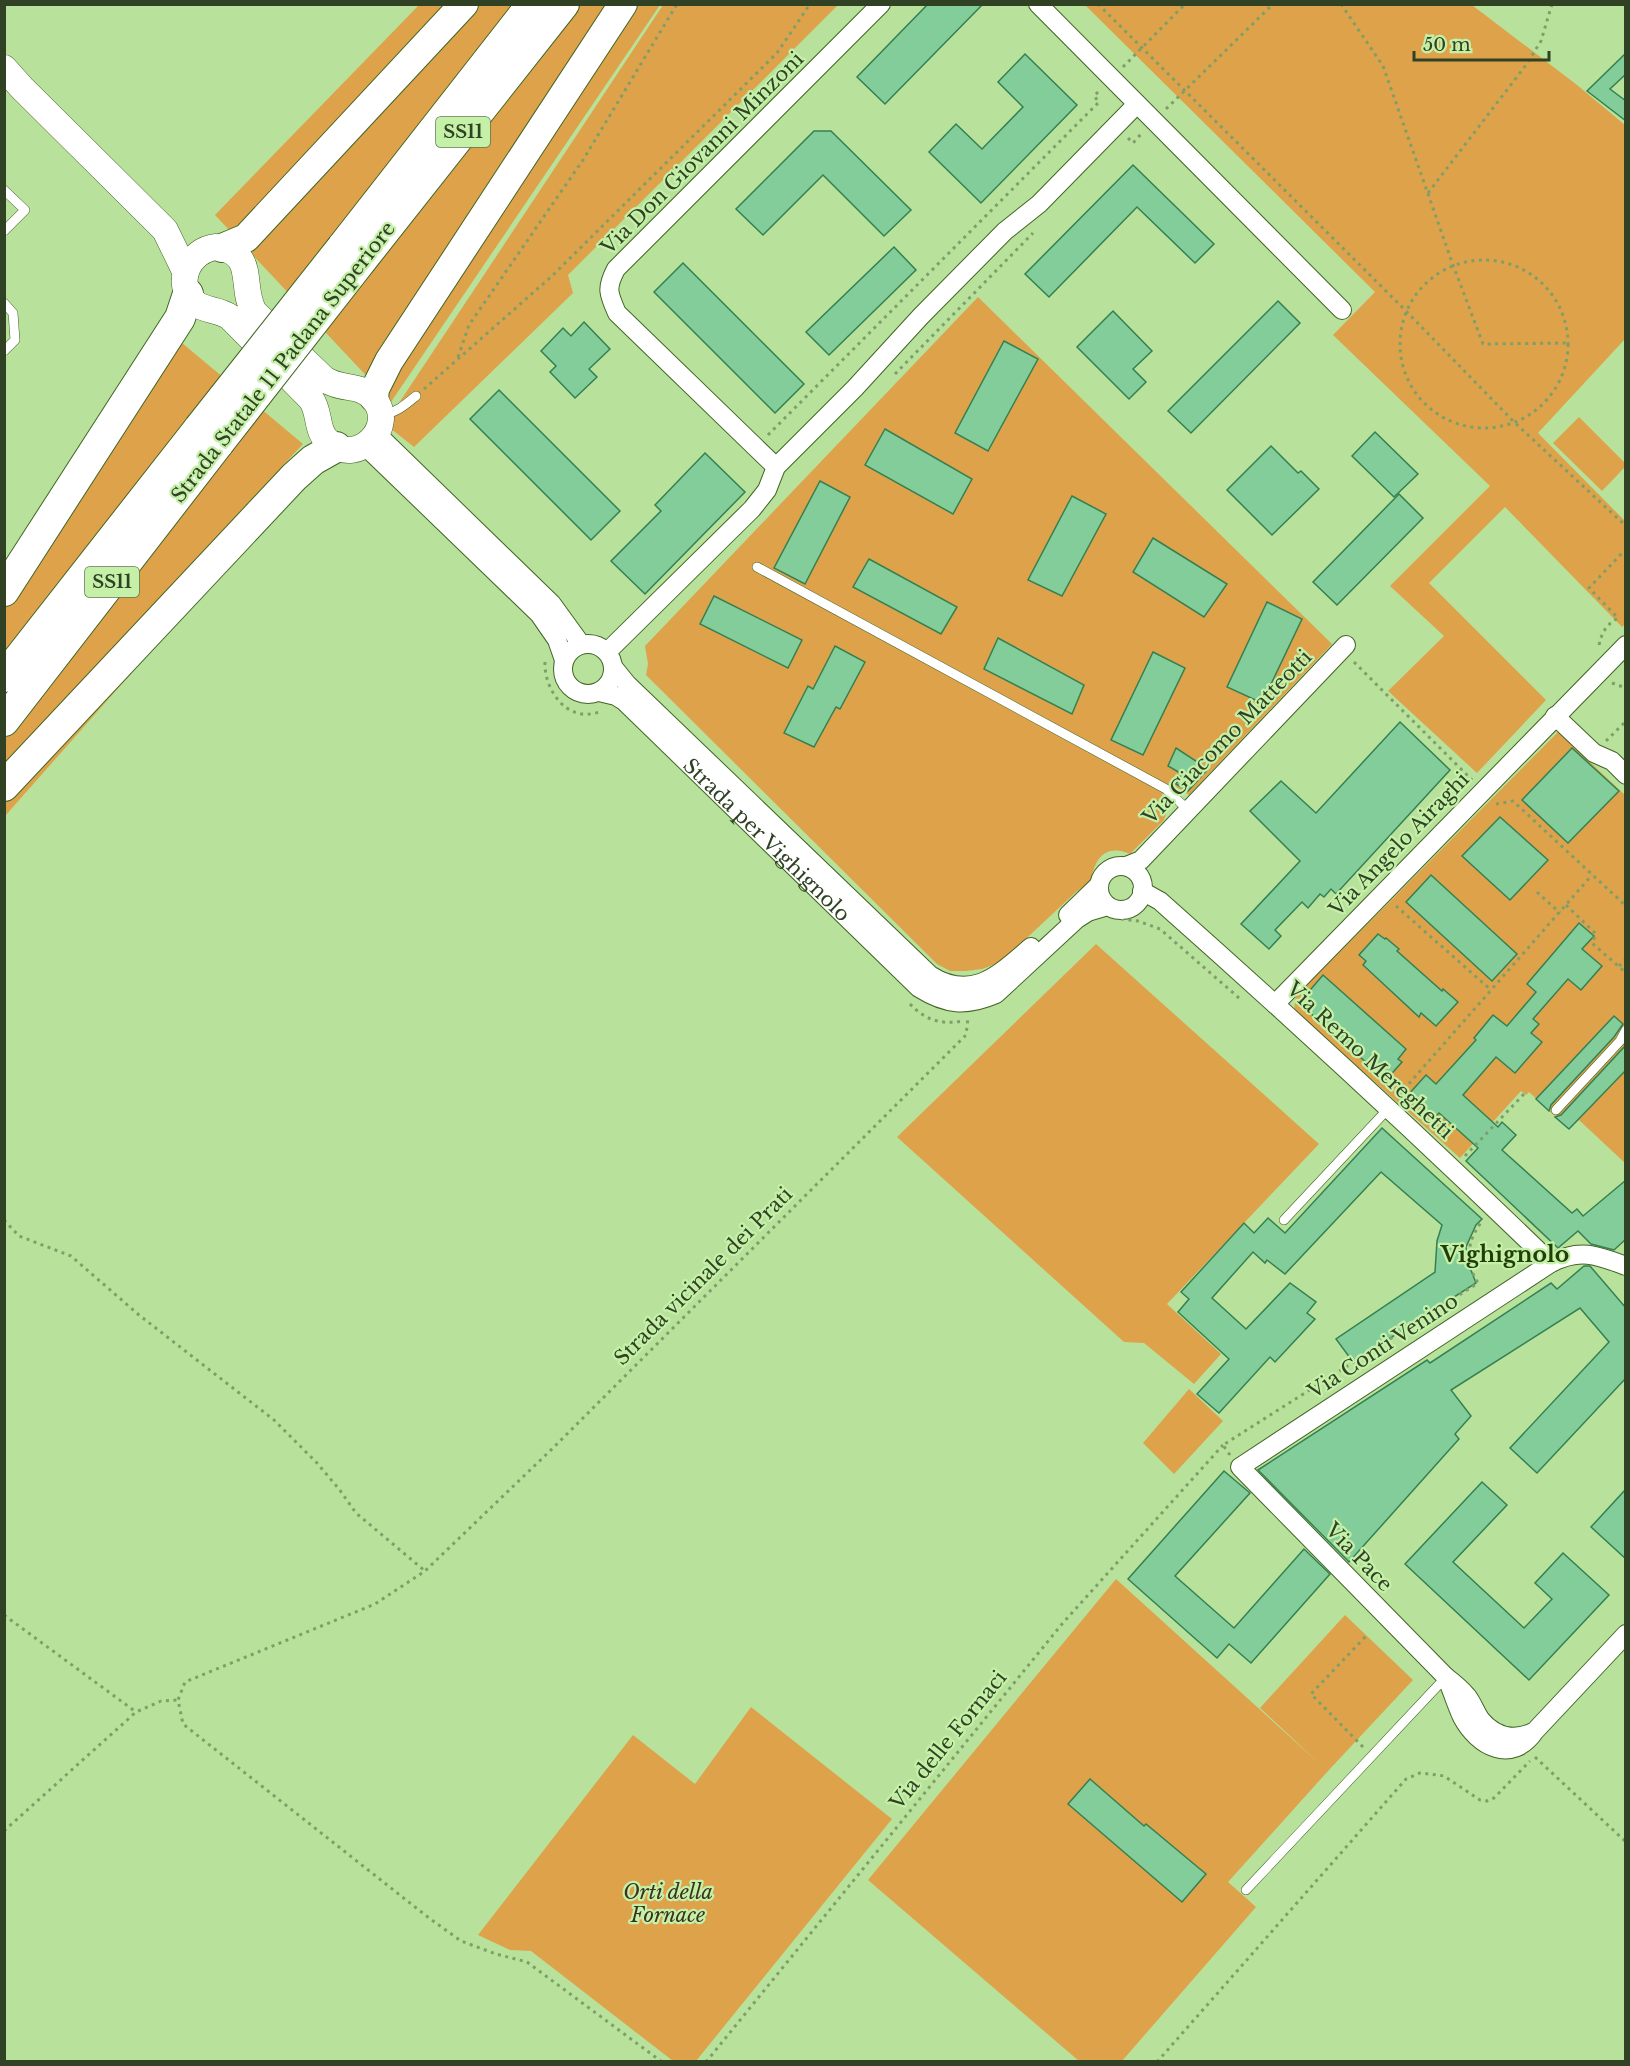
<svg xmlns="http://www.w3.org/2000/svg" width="1630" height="2066" font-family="'Libre Baskerville',serif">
<rect width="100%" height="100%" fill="#b8e29b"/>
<!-- green -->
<g fill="#dea24b">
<polygon points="419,5 660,5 391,402 215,215"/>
<polygon points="663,5 838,5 568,275 573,293 414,447 385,424"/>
<polygon points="1085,5 1472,5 1577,85 1625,125 1625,339 1538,433 1625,521 1625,624 1622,627 1505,507 1429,583 1546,700 1477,773 1388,691 1444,636 1390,586 1490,486 1333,335 1375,292"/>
<path d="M978,297l354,347 -143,151 -20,-12 -7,12 6,13 -4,12 -34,34c-24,-10 -35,3 -39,27l-15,11 -75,70 -19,7 -16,2h-16l-13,-7 -291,-289 2,-11 -3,-18z"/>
<polygon points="176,338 303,444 5,764 5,607"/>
<polygon points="1579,417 1625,463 1625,467 1602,491 1553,443"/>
<polygon points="220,573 5,816 5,803"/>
<polygon points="1558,732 1625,795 1625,1070 1611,1085 1625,1071 1625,1163 1579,1120 1569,1129 1529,1092 1526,1095 1521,1091 1460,1158 1294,1010 1296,996"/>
<polygon points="1096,944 1319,1144 1167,1304 1221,1354 1194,1384 1144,1343 1124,1342 897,1137"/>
<polygon points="1189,1389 1223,1421 1174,1474 1143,1443"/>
<polygon points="1116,1579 1322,1766 1260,1708 1345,1615 1413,1680 1328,1771 1228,1882 1256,1907 1122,2061 1079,2061 868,1880"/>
<polygon points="751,1707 892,1819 696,2061 673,2061 531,1951 510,1950 478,1935 633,1735 695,1784"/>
</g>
<!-- building -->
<g fill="#82cd9a" stroke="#358051" stroke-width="1.5">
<polygon points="928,4 983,4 885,104 857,77"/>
<polygon points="1626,53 1626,74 1610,89 1626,101 1626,121 1587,91"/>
<polygon points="1025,54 1077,105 981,203 929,152 956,124 982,149 1023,107 998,82"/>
<polygon points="814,131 831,131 911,210 884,236 823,175 763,235 736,209"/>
<polygon points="1133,165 1214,244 1195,263 1137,207 1049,297 1025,274"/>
<polygon points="894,247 916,270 829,355 806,332"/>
<polygon points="683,263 804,384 775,413 654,292"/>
<polygon points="1278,301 1300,323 1191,433 1168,411"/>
<polygon points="1113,311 1152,351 1133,369 1146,382 1129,399 1077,347"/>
<polygon points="584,322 610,349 589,369 597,377 575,398 550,372 556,366 541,351 563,328 571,336"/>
<polygon points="1004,341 1038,359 988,451 955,433"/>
<polygon points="499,390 620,511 591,540 470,419"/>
<polygon points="885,429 972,479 953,514 865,465"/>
<polygon points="1375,432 1418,474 1394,497 1352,456"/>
<polygon points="1271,446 1298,473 1301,471 1319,489 1272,535 1227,490"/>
<polygon points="705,453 745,492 645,594 611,561 661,511 655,505"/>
<polygon points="820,481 850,497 805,584 774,568"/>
<polygon points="1399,494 1423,518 1337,605 1313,582"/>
<polygon points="1072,496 1106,514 1062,596 1028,580"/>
<polygon points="1153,538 1227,584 1204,617 1133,572"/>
<polygon points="869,559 957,607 941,634 853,587"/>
<polygon points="714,596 802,640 788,668 700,624"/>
<polygon points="1267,602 1302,619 1262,703 1227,687"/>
<polygon points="998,638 1084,685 1072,714 984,669"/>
<polygon points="835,646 865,662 840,709 836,707 814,747 784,733 808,686 813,689"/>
<polygon points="1153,652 1185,668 1143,755 1111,740"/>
<polygon points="1400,722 1450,770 1336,894 1331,889 1324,897 1320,894 1308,908 1302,902 1275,930 1281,936 1269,949 1241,924 1300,861 1250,811 1281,781 1316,813"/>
<polygon points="1176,748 1208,769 1188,791 1176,784 1182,774 1168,766"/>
<polygon points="1572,748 1619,791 1568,843 1522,800"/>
<polygon points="1500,817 1548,860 1510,900 1462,856"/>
<polygon points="1431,875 1517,954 1492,981 1406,902"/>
<polygon points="1579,923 1594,936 1582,949 1602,966 1581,990 1568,979 1533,1019 1539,1024 1531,1033 1542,1042 1515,1073 1496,1057 1463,1095 1498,1127 1502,1122 1516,1135 1502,1150 1572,1213 1577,1209 1583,1216 1626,1180 1626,1239 1614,1250 1591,1244 1578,1231 1558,1248 1466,1161 1478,1148 1439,1113 1434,1118 1408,1095 1426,1075 1436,1084 1476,1040 1474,1038 1493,1015 1507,1026 1536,992 1527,984"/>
<polygon points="1378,934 1385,939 1386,938 1399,949 1397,951 1442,991 1443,989 1458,1002 1436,1026 1421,1013 1419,1017 1363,965 1366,961 1359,955"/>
<polygon points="1323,975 1406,1049 1398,1059 1402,1062 1386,1080 1299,1003"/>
<polygon points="1614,1016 1623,1024 1614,1037 1551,1105 1549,1111 1536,1099"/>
<polygon points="1626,1045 1626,1070 1569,1129 1555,1117 1561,1115"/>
<polygon points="1382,1128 1482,1219 1476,1225 1466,1247 1467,1260 1476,1283 1353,1362 1336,1339 1435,1272 1437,1241 1442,1225 1381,1172 1285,1274 1267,1260 1265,1263 1253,1252 1212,1298 1246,1329 1290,1283 1316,1302 1307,1313 1315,1319 1275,1362 1270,1357 1219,1413 1197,1394 1229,1359 1178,1312 1189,1299 1181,1292 1244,1223 1254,1233 1268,1218 1285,1233"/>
<polygon points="1584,1266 1590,1266 1626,1308 1626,1378 1537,1473 1510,1448 1609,1342 1580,1308 1451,1390 1471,1416 1455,1434 1459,1439 1349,1562 1258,1470 1427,1360 1430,1363 1551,1283 1557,1289"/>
<polygon points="1224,1471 1250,1493 1175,1576 1234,1628 1304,1549 1330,1574 1251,1663 1229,1644 1217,1658 1128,1579"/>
<polygon points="1482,1482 1507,1505 1453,1562 1524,1628 1552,1599 1535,1583 1563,1553 1609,1595 1529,1680 1405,1564"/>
<polygon points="1626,1489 1626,1559 1591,1527"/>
<polygon points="1090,1779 1144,1826 1146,1824 1206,1874 1182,1902 1068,1804"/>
</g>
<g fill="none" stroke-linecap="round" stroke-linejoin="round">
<!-- service casing -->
<g stroke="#416523" stroke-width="10">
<g id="service">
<polyline points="4,190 25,210 4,231"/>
<polyline points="4,303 13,313 15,340 4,351"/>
<path d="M383,415c14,-3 22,-10 33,-19"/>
<polyline points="757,567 1166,789 1189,811"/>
<polyline points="1556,1110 1620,1041 1626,1030"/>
<polyline points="1284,1220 1388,1109"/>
<polyline points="1246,1890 1446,1677"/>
</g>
</g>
<!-- minor casing -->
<g stroke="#416523" stroke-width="20">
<g id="minor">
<polyline points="1038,4 1342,310"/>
<polyline points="377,434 552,604 581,644"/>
<polyline points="365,446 539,614 557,640 564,660"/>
<path d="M776,467l-159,-154c-9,-20 -11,-25 -1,-44l265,-265"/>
<circle cx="588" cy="669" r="25"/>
<polyline points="607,652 752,509 767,490 776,467 855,388 921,316 1005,231 1039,204 1137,104"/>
<path d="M614,668l13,16 303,291c43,27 69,-1 101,-28"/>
<path id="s1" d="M599,692l17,4 8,5 295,287c27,17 47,19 77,6l81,-75 11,-7 20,-6"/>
<polyline points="1555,716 1594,753 1612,761 1626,775"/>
<polyline points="1126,866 1141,860 1346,645"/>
<circle cx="1121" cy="888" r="22"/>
<path d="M1142,891l18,10c133,118 263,238 391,362"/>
<polyline points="1068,915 1099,885"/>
<polyline points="1275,1004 1626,645"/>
<path d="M1446,1677l-206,-210 311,-204c29,-15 46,-8 75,3"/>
<path d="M1535,1731c-19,10 -39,7 -54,-11 -5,-7 -8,-16 -14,-24 -6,-7 -13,-13 -21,-19 6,13 10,27 16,40 16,30 50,48 73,14l91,-97"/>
</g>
</g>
<!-- secondary casing -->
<g stroke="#416523" stroke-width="27">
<g id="secondary">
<polyline points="4,68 22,88 165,230 185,271"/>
<path d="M216,247c42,6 23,39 38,65l70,67c18,12 37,4 50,20 23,28 -16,67 -44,44 -15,-11 -9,-30 -19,-44l-81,-82c-12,-8 -25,-6 -35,-14 -22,-20 -6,-53 21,-56z"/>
</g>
</g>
<!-- primary casing -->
<g stroke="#416523" stroke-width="30">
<g id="primary">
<polyline points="222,248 246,238 464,4"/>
<polyline points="374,398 375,389 389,361 623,4"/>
</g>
</g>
<!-- trunk casing -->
<g stroke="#416523" stroke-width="32">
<g id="trunk">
<polyline points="342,247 532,4"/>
<polyline points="362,260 564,4"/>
<polyline points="4,591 180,318 188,294"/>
<polyline points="4,677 199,428"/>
<polyline points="4,721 219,443"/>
<polyline points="4,786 294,477 313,460 336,447"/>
</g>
</g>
<!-- path -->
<g stroke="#7f9f69" stroke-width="3" stroke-dasharray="3 4.5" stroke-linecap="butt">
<polyline points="1098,4 1406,311 1514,422 1626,526"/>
<polyline points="1341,4 1383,66 1453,265 1483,344 1568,343"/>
<polyline points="1123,67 1185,4"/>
<polyline points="1166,109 1273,4"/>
<polyline points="1128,138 1133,143 1142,133"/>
<polyline points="1428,193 1526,65 1541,41 1552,4"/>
<circle cx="1484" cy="344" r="84"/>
<polyline points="458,357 469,325 583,160 677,4"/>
<polyline points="895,374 1033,233"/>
<polyline points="424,389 552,276 777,53 810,4"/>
<polyline points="768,435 1099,102 1094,96 1099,91"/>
<path d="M1599,645c3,-13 7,-20 19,-27l-29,-30 37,-39"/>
<path d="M545,662c-1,22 14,49 37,52 6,1 13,-1 19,-2"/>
<polyline points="1354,662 1472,780"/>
<polyline points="1612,683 1626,688"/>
<polyline points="1606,741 1626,721"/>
<polyline points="1496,804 1513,801 1626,906"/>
<polyline points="1537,892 1560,913"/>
<polyline points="1566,905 1596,934 1592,943 1626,973"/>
<polyline points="1396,906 1491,990"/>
<polyline points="1121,919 1138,921 1160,929 1239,998"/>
<polyline points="1619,966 1626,959"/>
<path d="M910,1004c15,16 31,21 53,17"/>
<polyline points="1399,1095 1592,875"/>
<polyline points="1465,1156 1524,1094"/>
<polyline points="4,1220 19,1236 71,1256 139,1315 274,1420 317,1463 339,1489 356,1513 425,1571"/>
<path d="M1230,1455l-7,-10 255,-162c-14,-22 -11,-43 5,-63"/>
<polyline points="4,1615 136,1712"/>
<polyline points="1363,1747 1311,1694 1368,1634"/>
<polyline points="1535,1757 1626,1842"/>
<polyline points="4,1831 136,1712 161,1701 178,1700"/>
<polyline points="662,2062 527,1962 496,1954 461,1941 429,1918 183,1724 178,1700 185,1682 375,1604 425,1571 553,1448 966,1035 968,1018"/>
<polyline points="706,2062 1062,1624 1223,1445"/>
<polyline points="1157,2062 1406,1779 1420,1773 1438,1775 1444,1776 1480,1800 1487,1801 1494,1798 1530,1761"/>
</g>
<!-- service -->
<use href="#service" stroke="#fff" stroke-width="9"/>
<!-- minor -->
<use href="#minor" stroke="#fff" stroke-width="18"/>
<!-- secondary -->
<use href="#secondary" stroke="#fff" stroke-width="26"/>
<!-- primary -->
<use href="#primary" stroke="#fff" stroke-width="28"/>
<!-- trunk -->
<use href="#trunk" stroke="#fff" stroke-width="30"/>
<!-- trunk-bridge casing -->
<g stroke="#416523" stroke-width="32" stroke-linecap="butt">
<g id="trunk-bridge">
<polyline points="199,428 342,247"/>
<polyline points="219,443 362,260"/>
</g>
</g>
<!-- trunk-bridge -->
<use href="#trunk-bridge" stroke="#fff" stroke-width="30"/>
</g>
<g text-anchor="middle" stroke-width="4.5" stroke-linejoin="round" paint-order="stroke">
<!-- shield labels -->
<g fill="#c4f0a8" stroke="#5c764c" stroke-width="1.5">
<rect x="436" y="117" width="54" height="30" rx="4.5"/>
<rect x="85" y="567" width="54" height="30" rx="4.5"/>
</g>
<g font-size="18" font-weight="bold" fill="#304124">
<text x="463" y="138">SS11</text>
<text x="112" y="588">SS11</text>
</g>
<!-- street labels -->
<g font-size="20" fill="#304124" stroke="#c4f0a8">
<text transform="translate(702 153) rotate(-45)" y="7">Via Don Giovanni Minzoni</text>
<text transform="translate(283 362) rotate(-52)" y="7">Strada Statale 11 Padana Superiore</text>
<text transform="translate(1227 737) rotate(-46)" y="7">Via Giacomo Matteotti</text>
<text dy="7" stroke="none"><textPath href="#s1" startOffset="226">Strada per Vighignolo</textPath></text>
<text transform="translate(1399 844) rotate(-46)" y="7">Via Angelo Airaghi</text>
<text transform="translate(1370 1060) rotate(43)" y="7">Via Remo Mereghetti</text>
<text transform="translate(703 1276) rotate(-45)" y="7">Strada vicinale dei Prati</text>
<text transform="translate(1383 1346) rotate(-33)" y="7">Via Conti Venino</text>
<text transform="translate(1359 1557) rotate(46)" y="7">Via Pace</text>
<text transform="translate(948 1740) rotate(-51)" y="7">Via delle Fornaci</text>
</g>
<!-- park labels -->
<g font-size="20" font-style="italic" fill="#3e301d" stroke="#c4f0a8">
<text x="668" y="1899">Orti della<tspan x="668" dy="23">Fornace</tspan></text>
</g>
<!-- quarter labels -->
<g font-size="22" font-weight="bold" fill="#223d08" stroke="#c4f0a8">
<text x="1505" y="1262">Vighignolo</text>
</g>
</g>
<!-- border -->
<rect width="1630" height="2066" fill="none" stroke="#304124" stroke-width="12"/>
<!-- scale -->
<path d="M1414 51v9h135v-9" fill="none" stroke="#304124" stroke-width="3"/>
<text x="1423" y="51" font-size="18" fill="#304124" stroke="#c4f0a8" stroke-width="4.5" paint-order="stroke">50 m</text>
</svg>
